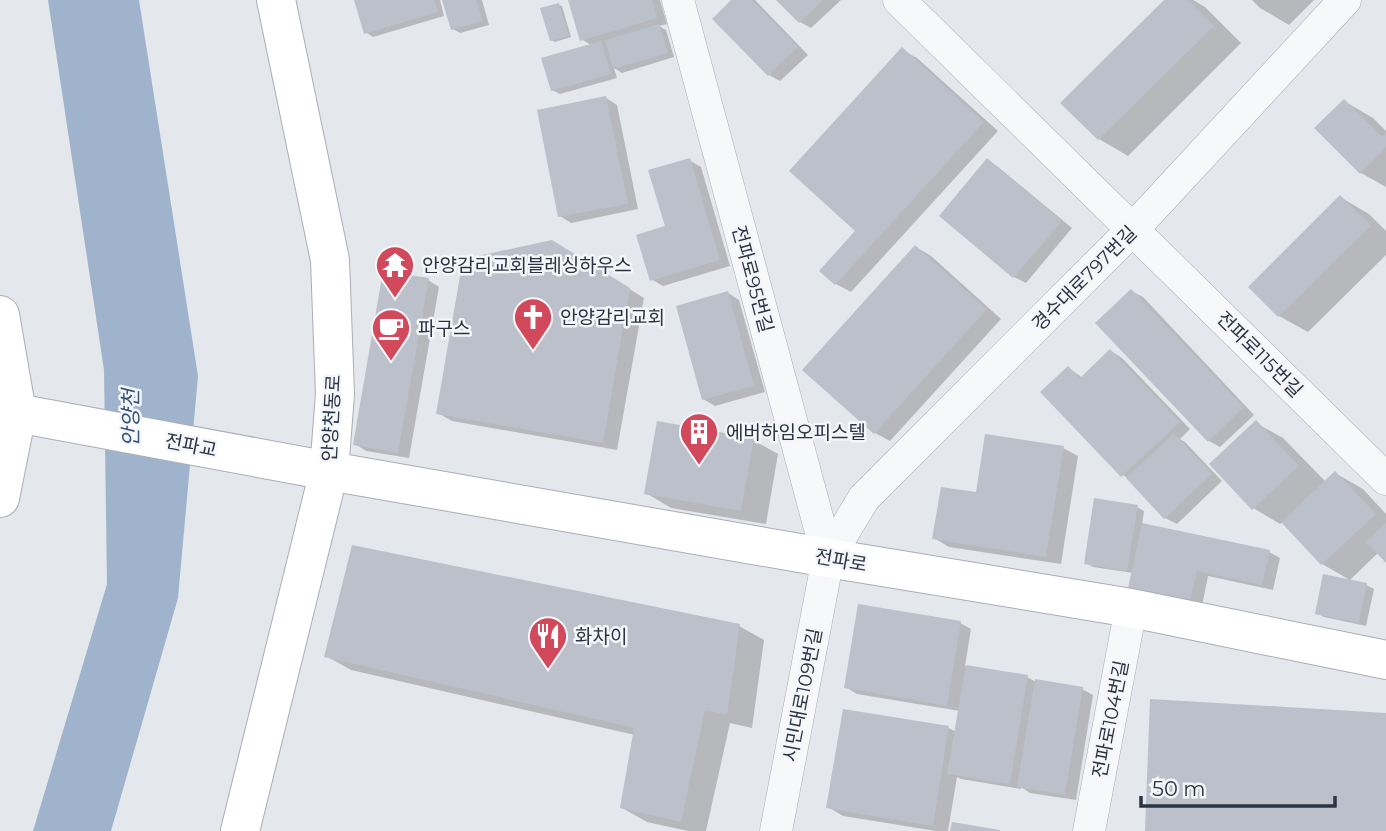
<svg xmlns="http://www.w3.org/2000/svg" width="1386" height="831" font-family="Montserrat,'Noto Sans KR',sans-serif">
<rect width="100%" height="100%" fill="#e4e7ec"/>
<!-- water -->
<polygon fill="#9fb4cc" points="48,0 139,0 198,376 178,598 111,831 33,831 107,584 104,370"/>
<!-- shadow -->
<g fill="#0003">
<polygon points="356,0 440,0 444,16 373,37 365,32"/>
<polygon points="444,0 482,0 489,25 460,33 453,29"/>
<polygon points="570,0 660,0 667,24 659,26 666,30 674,57 622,73 614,68 617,78 560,94 552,90 591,45 581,39"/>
<polygon points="734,0 755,0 808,55 780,81 769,75"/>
<polygon points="778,0 841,0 811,28 800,22"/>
<polygon points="1166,0 1193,0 1205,7 1241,43 1128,156 1099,139 1063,102"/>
<polygon points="1252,0 1314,0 1289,25 1260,8"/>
<polygon points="559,5 562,6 571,37 555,42 551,40"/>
<polygon points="902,50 917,58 998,131 851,292 836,284 822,271 858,231"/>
<polygon points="606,98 617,105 638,209 571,223 560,216"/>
<polygon points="1344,101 1373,118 1386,131 1386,187 1361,173"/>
<polygon points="689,160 701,167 730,266 663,286 651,279"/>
<polygon points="987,161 998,167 1072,228 1026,283 1014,277 941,215"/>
<polygon points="1340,197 1369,214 1386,231 1386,255 1308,332 1279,316"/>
<polygon points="916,247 931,256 1001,319 890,441 875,433"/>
<polygon points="567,251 644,298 617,450 452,421 438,413"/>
<polygon points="428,280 439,287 409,458 366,451 355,444"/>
<polygon points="1131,291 1143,297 1254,415 1220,447 1209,441"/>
<polygon points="728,293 739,300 765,392 715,406 703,399"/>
<polygon points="1111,351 1122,358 1190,429 1180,439 1185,442 1222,481 1177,524 1165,518 1129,479 1123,475 1068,368 1083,378"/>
<polygon points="1256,423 1283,438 1326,482 1335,473 1363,489 1386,514 1386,561 1378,553 1350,580 1322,564 1283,522 1280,524 1253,508"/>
<polygon points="753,440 778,454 766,524 671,508 646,493"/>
<polygon points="1063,448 1078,456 1061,564 949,547 934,538 977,494"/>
<polygon points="1137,507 1144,511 1142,525 1269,552 1280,558 1273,590 1208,576 1201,611 1133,573 1093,567 1086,563"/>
<polygon points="1366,585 1374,589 1366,626 1324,617 1317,613"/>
<polygon points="960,623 971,629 965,666 1027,677 1036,682 1082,689 1093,695 1076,800 1030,793 1021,787 1021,789 961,779 957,777 948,831 936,831 843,816 828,807 949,728 956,732 960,711 857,694 846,687"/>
<polygon points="739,626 764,640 752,728 730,723 706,831 688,831 647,822 622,808 635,735 351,670 326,656"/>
</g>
<!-- building -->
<g fill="#bbc0ca">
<polygon points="354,0 434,0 438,12 364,34"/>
<polygon points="442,0 476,0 483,21 451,30"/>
<polygon points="568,0 652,0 657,18 580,41"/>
<polygon points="731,0 752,0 798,47 768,76 712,19"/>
<polygon points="776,0 823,0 799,23"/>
<polygon points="1164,0 1188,0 1214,26 1098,140 1060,103"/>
<polygon points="559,3 569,36 550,41 540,8"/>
<polygon points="659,24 668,53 613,69 605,40"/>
<polygon points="601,41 611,74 551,91 541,58"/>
<polygon points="902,47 984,122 835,285 819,271 855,231 789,171"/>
<polygon points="606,96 628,204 558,217 537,110"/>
<polygon points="1344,99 1382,137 1386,133 1386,147 1360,174 1314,128"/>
<polygon points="690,158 720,260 650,281 636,235 665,226 648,170"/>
<polygon points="987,158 1062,221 1013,278 939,216"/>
<polygon points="1340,195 1371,226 1278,317 1248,287"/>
<polygon points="552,240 630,288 603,443 436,414 463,259"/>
<polygon points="915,245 987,309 874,434 802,370"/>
<polygon points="383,271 429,278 398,453 353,445"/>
<polygon points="1131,289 1244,407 1208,442 1095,323"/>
<polygon points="728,291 754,386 702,400 676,306"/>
<polygon points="1110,349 1180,422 1121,477 1040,392 1068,366 1080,378"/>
<polygon points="1256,420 1299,466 1252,510 1209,464"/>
<polygon points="657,421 754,438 741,511 644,494"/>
<polygon points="1174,433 1212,474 1164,519 1126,478"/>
<polygon points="985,434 1064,446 1046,557 932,539 941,487 976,492"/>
<polygon points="1335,471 1376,514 1321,565 1281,522"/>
<polygon points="1094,498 1138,505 1127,571 1084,564"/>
<polygon points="1142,523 1270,550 1262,585 1197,571 1189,606 1127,593"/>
<polygon points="1386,523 1386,563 1366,542"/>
<polygon points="352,545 740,624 727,715 705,710 681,822 620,808 634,728 324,657"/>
<polygon points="1323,574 1367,583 1359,623 1315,614"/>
<polygon points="858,604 961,621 947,706 844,688"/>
<polygon points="966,665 1028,675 1010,784 947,774"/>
<polygon points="1035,679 1083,687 1065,795 1017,787"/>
<polygon points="1150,699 1386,713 1386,831 1145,831"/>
<polygon points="843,709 949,726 933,826 826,808"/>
<polygon points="952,822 1000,830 1000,831 950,831"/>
</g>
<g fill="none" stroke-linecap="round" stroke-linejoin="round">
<!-- street casing -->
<g stroke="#a9aeb7" stroke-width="33">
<g id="street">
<polyline points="678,0 828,558"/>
<polyline points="899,0 1386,479"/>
<polyline points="776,831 828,558 864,498 1133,229 1345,0"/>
<polyline points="1089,831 1131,608"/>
</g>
</g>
<!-- secondary casing -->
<g stroke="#a9aeb7" stroke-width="40">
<g id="secondary">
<polyline points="0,315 17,413 0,498"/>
<polyline points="0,410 329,471 828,558 1131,608 1386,660"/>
<polyline points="240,831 329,471 335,394 330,260 276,0"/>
</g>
</g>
<!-- street -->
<use href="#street" stroke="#f7f8fa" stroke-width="32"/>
<!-- secondary -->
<use href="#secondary" stroke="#fff" stroke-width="38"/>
</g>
<!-- icons -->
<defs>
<g id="temple-pin" transform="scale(2.0125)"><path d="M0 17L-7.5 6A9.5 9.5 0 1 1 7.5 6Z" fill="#d1495b" stroke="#f4f6f9"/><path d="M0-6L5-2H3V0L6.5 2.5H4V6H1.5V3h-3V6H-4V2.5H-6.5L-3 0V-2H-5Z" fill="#fff"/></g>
<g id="church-pin" transform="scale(2.0125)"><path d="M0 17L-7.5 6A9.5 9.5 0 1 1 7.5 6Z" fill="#d1495b" stroke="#f4f6f9"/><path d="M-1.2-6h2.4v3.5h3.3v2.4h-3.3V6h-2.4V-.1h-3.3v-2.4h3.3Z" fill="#fff"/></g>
<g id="cafe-pin" transform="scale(2.0125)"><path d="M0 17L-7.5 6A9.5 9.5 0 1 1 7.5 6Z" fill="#d1495b" stroke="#f4f6f9"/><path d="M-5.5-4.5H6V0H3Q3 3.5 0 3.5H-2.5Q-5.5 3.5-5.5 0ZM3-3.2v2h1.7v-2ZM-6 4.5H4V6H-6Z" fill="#fff"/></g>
<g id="building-pin" transform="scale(2.0125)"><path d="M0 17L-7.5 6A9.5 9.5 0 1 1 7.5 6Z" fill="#d1495b" stroke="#f4f6f9"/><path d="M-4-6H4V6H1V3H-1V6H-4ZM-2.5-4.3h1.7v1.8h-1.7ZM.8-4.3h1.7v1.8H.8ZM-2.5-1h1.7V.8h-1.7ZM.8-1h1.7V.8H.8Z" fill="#fff"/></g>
<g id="restaurant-pin" transform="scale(2.0125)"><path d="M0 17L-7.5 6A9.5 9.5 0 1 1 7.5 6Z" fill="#d1495b" stroke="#f4f6f9"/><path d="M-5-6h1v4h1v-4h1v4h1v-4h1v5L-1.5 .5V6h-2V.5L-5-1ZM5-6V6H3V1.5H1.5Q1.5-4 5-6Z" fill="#fff"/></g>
</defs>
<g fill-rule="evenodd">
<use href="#temple-pin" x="395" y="265"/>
<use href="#church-pin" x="533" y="317"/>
<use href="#cafe-pin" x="391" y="328"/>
<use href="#building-pin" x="699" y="432"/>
<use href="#restaurant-pin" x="548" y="636"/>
</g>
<g text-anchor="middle" stroke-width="5" stroke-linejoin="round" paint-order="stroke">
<!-- poi labels -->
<g font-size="19" fill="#2b3445" stroke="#f4f6f9" text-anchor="start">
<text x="422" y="272">안양감리교회블레싱하우스</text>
<text x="560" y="324">안양감리교회</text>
<text x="418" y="335">파구스</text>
<text x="726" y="439">에버하임오피스텔</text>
<text x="575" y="643">화차이</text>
</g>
<!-- street labels -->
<g font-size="19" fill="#2b3445" stroke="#f4f6f9">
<text transform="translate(1084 278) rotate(-45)" y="7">경수대로797번길</text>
<text transform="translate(753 279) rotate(75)" y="7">전파로95번길</text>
<text transform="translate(1260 354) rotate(45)" y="7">전파로115번길</text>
<text transform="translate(331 418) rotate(-87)" y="7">안양천동로</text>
<text transform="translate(191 445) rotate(11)" y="7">전파교</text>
<text transform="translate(841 560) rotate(10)" y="7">전파로</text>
<text transform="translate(802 695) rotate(-79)" y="7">시민대로109번길</text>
<text transform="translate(1110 719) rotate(-79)" y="7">전파로104번길</text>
</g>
<!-- water labels -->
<g font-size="21" font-style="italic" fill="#34527a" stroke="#f4f6f9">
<text transform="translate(131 418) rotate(-90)" y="7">안양천</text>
</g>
</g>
<!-- scale -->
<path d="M1141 796v10h194v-10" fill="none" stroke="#2b3445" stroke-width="3.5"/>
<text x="1152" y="796" font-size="21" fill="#2b3445" stroke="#f4f6f9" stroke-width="5" paint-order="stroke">50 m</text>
</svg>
